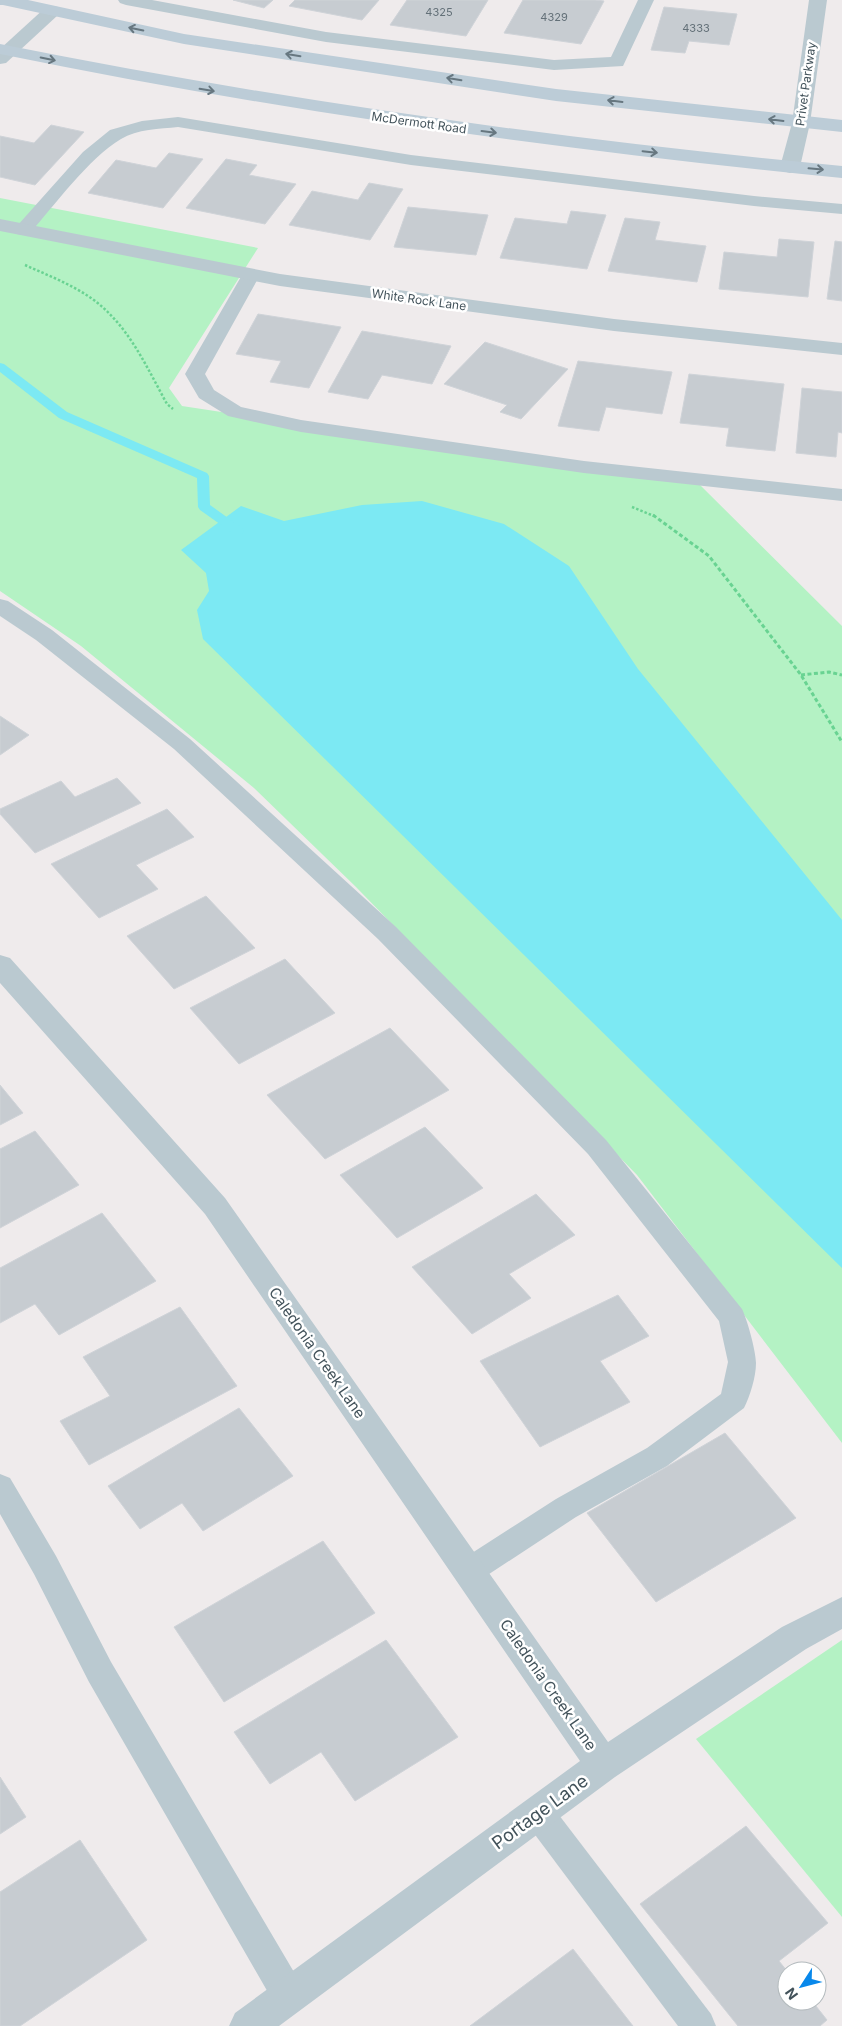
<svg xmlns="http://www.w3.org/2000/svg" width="842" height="2026" font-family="Inter,sans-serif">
<rect width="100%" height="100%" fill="#efebec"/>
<!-- green -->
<g fill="#b4f2c4">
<polygon points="0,198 258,248 169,388 182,406 700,485 842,626 842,1443 637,1175 356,887 254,788 81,646 0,591"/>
<polygon points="842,1640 842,1917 696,1739"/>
</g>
<!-- water -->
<polygon fill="#7ce9f3" points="422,501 504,524 569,566 638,669 842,920 842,1268 203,639 197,610 209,591 206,573 181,550 241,506 284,521 362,505"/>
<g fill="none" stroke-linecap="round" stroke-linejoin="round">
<!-- stream -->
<polygon fill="#7ce9f3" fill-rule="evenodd" points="0,363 4,364 67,412 207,473 209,476 210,505 242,528 244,531 242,534 234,534 200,510 198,507 197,478 59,418 0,372"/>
</g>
<!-- building -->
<g fill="#c7ccd1" stroke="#cfd3d8">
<polygon points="233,0 273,0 264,8"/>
<polygon points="295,0 379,0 362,20 289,6"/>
<polygon points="407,0 488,0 466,36 390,25"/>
<polygon points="523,0 595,0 604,1 581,44 504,33"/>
<polygon points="664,7 737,14 729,45 689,41 685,53 651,50"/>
<polygon points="51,125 84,132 35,185 0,177 0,136 34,143"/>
<polygon points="169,153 203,159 163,208 88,193 116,160 156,168"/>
<polygon points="226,159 257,165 249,175 296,184 265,224 186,208"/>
<polygon points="369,183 403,189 370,240 289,225 312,191 358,200"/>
<polygon points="408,207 488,215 476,255 394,247"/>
<polygon points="571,211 606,215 587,269 500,258 515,218 567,224"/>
<polygon points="625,218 660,222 655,240 706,246 697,282 608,271"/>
<polygon points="779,239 814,242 808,297 719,289 724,252 777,257"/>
<polygon points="835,241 842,242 842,301 827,299"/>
<polygon points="258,314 341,327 309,388 270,382 281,361 236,354"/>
<polygon points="362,331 451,346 432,384 382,375 368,399 328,392"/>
<polygon points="485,342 568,369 521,419 500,412 507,405 444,384"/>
<polygon points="578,361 672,372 662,414 606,407 599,431 558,426"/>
<polygon points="689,374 784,384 775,451 726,446 729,428 680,423"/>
<polygon points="802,388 842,392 842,433 838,432 836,457 796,453"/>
<polygon points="0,716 29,735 0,755"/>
<polygon points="117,778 141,803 35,853 0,814 0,809 61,781 75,797"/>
<polygon points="167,809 194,837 136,865 158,889 99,918 51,864"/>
<polygon points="206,896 255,948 174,989 127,936"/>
<polygon points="285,959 335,1013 239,1064 190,1008"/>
<polygon points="390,1028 449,1090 325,1159 267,1095"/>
<polygon points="0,1085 23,1113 0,1125"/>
<polygon points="425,1127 483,1188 397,1238 340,1175"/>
<polygon points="35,1131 79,1185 0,1228 0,1149"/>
<polygon points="536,1194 575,1235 509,1274 531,1298 472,1334 412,1267"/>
<polygon points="102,1213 156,1281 59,1335 35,1304 0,1323 0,1268"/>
<polygon points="618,1295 649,1336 600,1361 630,1402 540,1447 480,1361"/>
<polygon points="180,1307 237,1386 89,1465 60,1421 110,1396 83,1357"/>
<polygon points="239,1408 293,1476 203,1531 182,1503 140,1529 108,1486"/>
<polygon points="725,1433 796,1518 656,1602 587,1513"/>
<polygon points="323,1541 375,1613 224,1702 174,1627"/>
<polygon points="386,1640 458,1737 355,1801 321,1752 270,1784 234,1732"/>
<polygon points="0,1777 26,1817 0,1834"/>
<polygon points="746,1826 828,1923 779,1961 787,1971 787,2001 812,2001 827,2020 820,2026 738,2026 640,1904"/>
<polygon points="80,1840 147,1940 20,2026 0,2026 0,1892"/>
<polygon points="573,1949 633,2026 470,2026"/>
</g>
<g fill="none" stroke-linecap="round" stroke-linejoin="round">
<!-- path-far1 -->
<g stroke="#69d392" stroke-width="2.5" stroke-dasharray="2.5 2" stroke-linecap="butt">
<path d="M25,265c22,10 46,19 66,33 37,26 55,68 76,106l6,5"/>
<polyline points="632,507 654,516"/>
</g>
<!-- path -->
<g stroke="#69d392" stroke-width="3" stroke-dasharray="4 2.5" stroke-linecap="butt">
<polyline points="653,515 709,556 801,675 842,742"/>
<polyline points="801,675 829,672 842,675"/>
</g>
<!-- service -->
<g fill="#bac9d0" fill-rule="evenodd">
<polygon points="118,0 152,0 326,32 554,60 611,57 638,0 654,0 623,66 554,70 326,42 126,5 120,3"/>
<path d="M178,117l233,38 343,41 88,8v10l-88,-8 -343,-41 -233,-38c-18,2 -41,2 -57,12 -33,20 -65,65 -92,95l-6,1 -6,-1 -3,-4 3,-4 66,-74 27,-22 32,-9z"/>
<polygon points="251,269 258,271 260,275 205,374 214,390 241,407 301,420 584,461 842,489 842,501 584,473 301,432 228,416 199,398 185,374 242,275 244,271"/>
<path d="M0,599l8,2 44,29 138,109 206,188 210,213 136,169c5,10 14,42 14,54 0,14 -6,33 -12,45l-77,58 -91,51 -96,63 -11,4 -11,-4 -4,-9 4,-9 98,-63 91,-51 74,-54 7,-32 -9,-41 -131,-167 -210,-215 -204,-190 -138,-109 -36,-24z"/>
<polygon points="0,1474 10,1478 56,1556 111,1662 301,1984 306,1996 301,2008 289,2013 277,2008 89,1682 34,1574 0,1514"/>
<polygon points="538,1798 549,1802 711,2014 716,2026 678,2026 527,1824 522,1813 527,1802"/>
</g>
<!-- minor -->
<g fill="#bac9d0" fill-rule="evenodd">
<polygon points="809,0 827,0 810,123 800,167 797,171 790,173 783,171 780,167 792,123"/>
<polygon points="0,219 280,274 614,319 842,343 842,355 614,331 280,286 0,231"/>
<polygon points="0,955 10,958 225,1198 608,1742 782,1627 842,1597 842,1629 806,1649 615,1777 279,2026 229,2026 235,2013 580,1761 205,1214 0,983"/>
</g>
<!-- tertiary -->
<polygon fill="#bac9d0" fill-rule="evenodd" points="52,6 58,7 61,11 58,15 6,63 0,64 0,49 46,7"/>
<!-- secondary -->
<g fill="#bcccd7" fill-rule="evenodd">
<polygon points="0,0 28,0 184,34 556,89 842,120 842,132 556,101 184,44 3,5 0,5"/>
<path d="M0,44c280,56 558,95 842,122v12c-285,-28 -562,-67 -842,-124z"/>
</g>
</g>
<!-- one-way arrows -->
<defs><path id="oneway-shaft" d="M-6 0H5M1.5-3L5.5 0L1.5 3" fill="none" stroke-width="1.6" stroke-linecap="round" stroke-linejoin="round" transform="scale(1.25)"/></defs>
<g stroke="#677780">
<use href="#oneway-shaft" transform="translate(136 29) rotate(-168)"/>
<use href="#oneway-shaft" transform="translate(293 55) rotate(-171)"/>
<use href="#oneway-shaft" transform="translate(48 59) rotate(12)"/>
<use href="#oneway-shaft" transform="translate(454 79) rotate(-171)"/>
<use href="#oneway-shaft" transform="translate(207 90) rotate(9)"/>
<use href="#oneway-shaft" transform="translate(615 101) rotate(-173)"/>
<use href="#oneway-shaft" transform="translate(776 120) rotate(-173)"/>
<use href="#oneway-shaft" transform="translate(489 132) rotate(7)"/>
<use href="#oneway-shaft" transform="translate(650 152) rotate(6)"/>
<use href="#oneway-shaft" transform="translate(816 169) rotate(5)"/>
</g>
<g text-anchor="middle" stroke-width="5" stroke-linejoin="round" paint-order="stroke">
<!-- far-number labels -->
<g font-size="11" fill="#637078">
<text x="439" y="16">4325</text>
<text x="554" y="21">4329</text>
<text x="696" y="32">4333</text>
</g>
<!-- far-street labels -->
<g font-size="12" fill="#42525a" stroke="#fff">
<text transform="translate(806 84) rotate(-82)" y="4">Privet Parkway</text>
<text transform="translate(419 123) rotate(8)" y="4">McDermott Road</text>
<text transform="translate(419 300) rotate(8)" y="4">White Rock Lane</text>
</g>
<!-- street labels -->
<g font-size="15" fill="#42525a" stroke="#fff">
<text transform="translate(317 1353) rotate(55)" y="5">Caledonia Creek Lane</text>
<text transform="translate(548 1685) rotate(55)" y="5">Caledonia Creek Lane</text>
</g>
<!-- near-street labels -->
<g font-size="18" fill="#42525a" stroke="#fff">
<text transform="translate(540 1812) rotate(-36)" y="6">Portage Lane</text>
</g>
</g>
<!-- north arrow -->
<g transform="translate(802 1986) rotate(234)"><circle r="24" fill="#ffffff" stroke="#b3babd"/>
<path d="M0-4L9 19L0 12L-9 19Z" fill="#0888eb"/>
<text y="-8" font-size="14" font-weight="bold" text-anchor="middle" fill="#42525a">N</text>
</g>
</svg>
